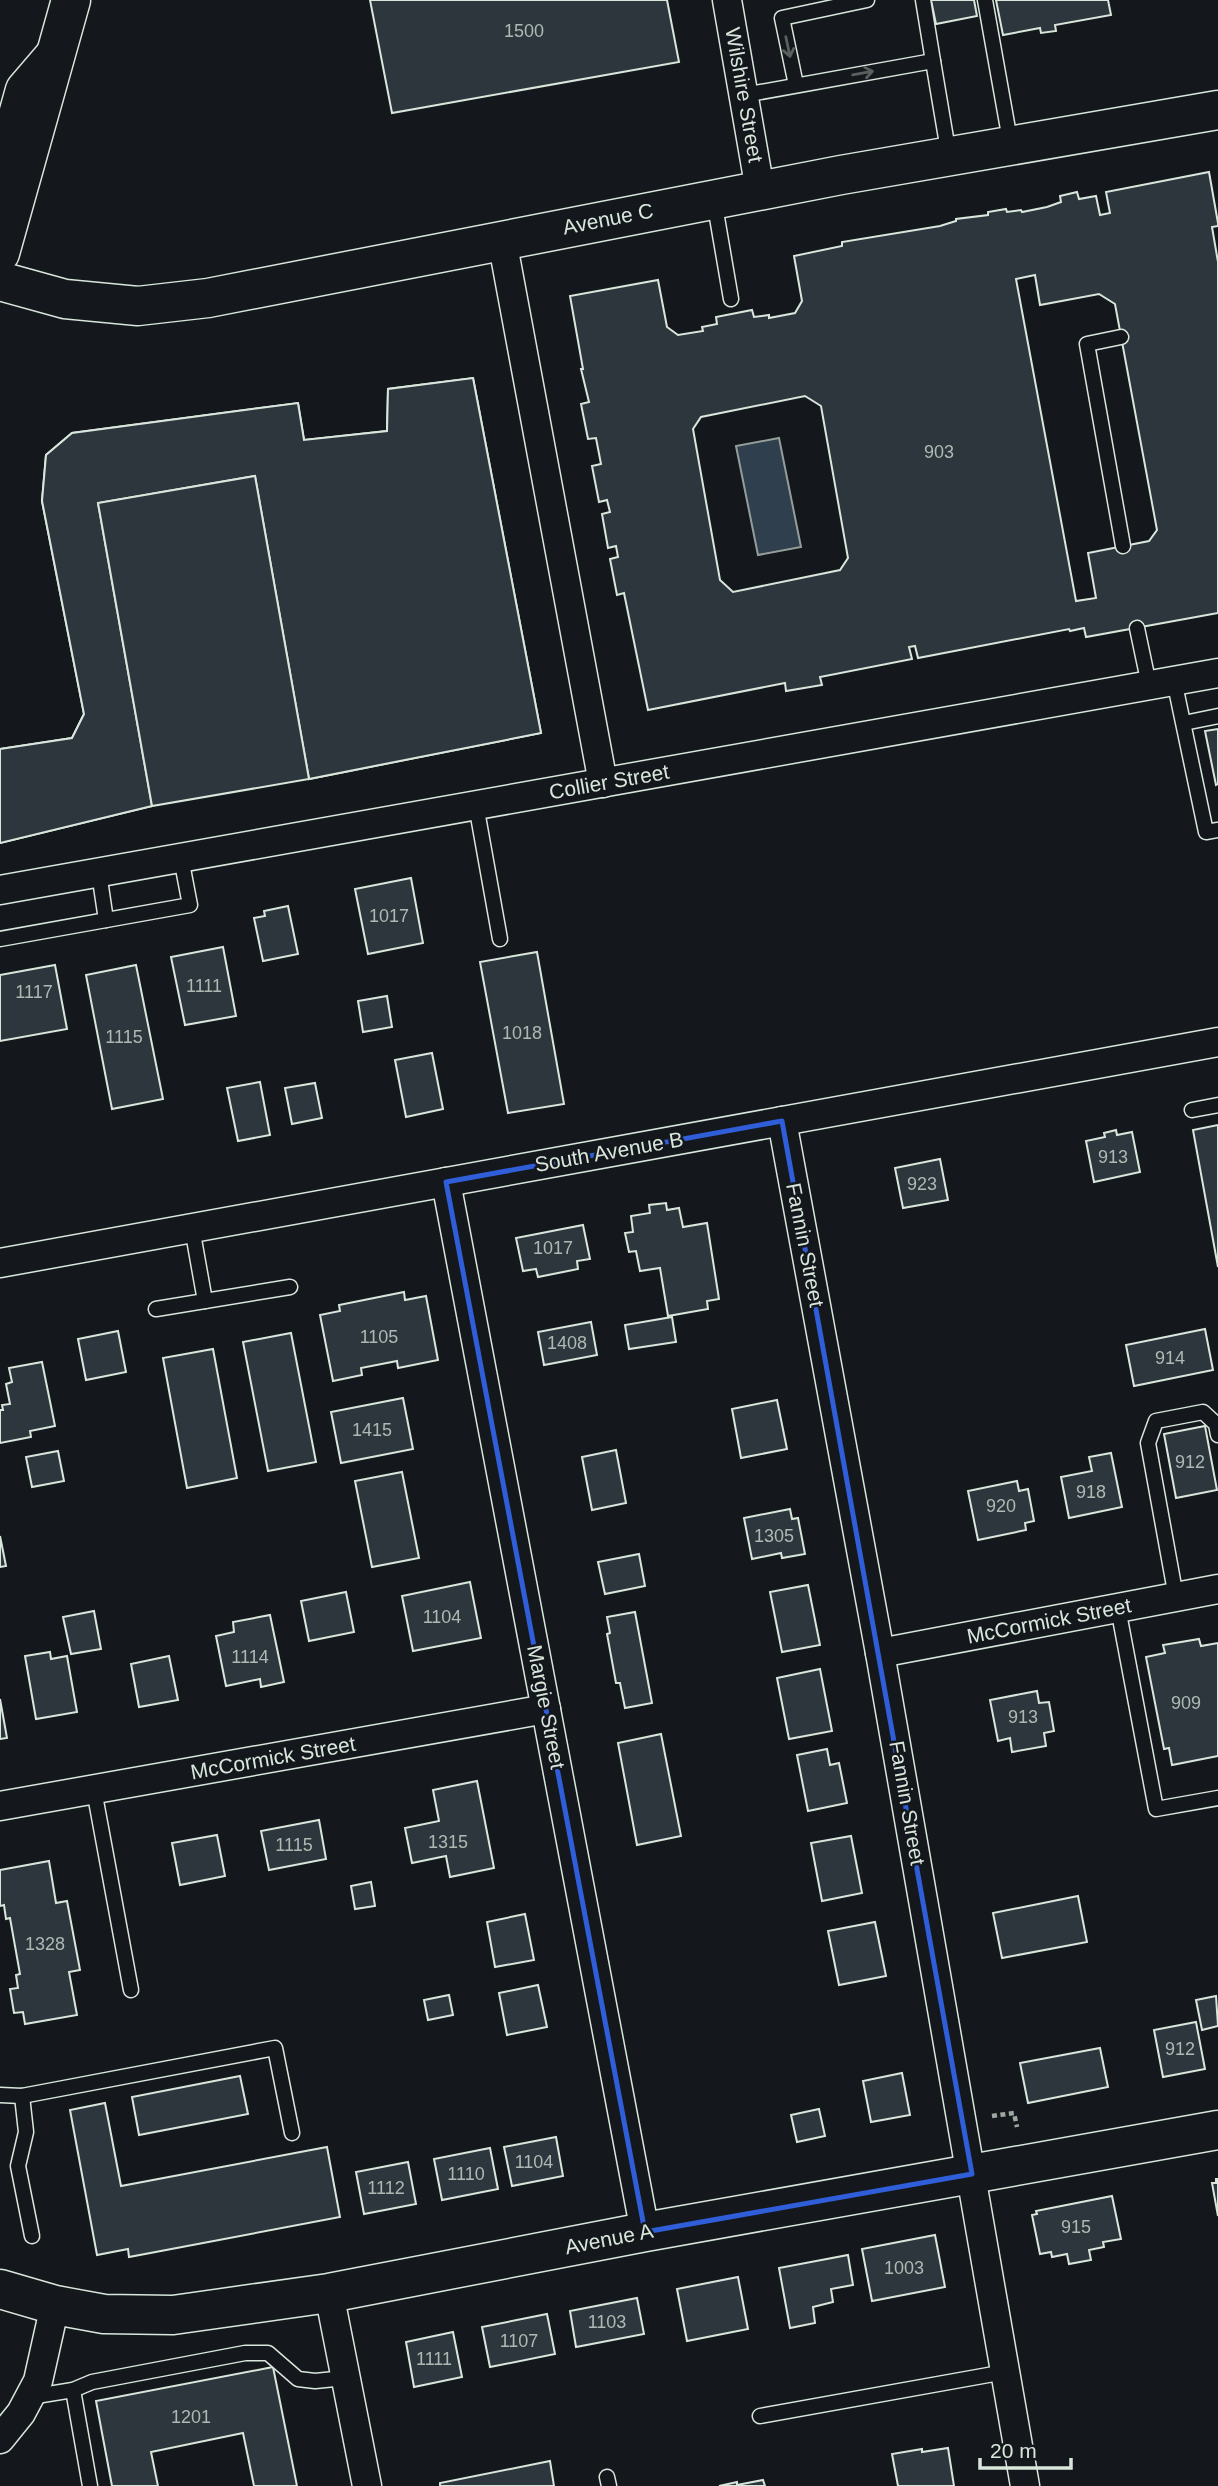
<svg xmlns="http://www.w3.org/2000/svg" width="1218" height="2486" font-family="Helvetica,sans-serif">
<rect width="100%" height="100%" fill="#14181c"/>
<!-- water -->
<polygon fill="#2f3f4d" stroke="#939e99" stroke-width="2" points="779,438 801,547 758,555 736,446"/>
<!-- building -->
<g fill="#2c363c" stroke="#d8e6dc" stroke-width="2" fill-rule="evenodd">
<polygon points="370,0 667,0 679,62 392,113"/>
<polygon points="931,0 974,0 977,16 936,24"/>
<polygon points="996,0 1108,0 1111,15 1055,25 1056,31 1041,33 1040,28 1003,35"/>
<path d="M1209,172l9,51v3l-6,1 6,35v351l-132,24 -2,-9 -14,3 -1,-2 -151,29 -3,-12 -6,1 3,12 -92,18 2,8 -36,6 -1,-8 -137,27 -24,-117 -7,2 -7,-36 8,-2 -2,-11 -8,2 -6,-34 8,-2 -3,-12 -8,2 -7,-36 9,-2 -5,-26 -8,1 -7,-35 8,-2 -8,-33h2l-13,-73 88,-16 9,47 11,8 25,-4 -1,-4 15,-3 -1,-7 36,-7 2,7 15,-2v3l26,-5 7,-12 -8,-45 48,-10v-4l98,-16 16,-5v-2l32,-4v-3l18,-3 1,3 14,-2 1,2 25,-5 14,-5 -1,-6 17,-4 2,7 17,-3 4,19 10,-2 -4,-21zM1035,275l5,30 59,-11 16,10 42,226 -8,11 -61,12 8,45 -20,3 -60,-322zM805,396l16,10 27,152 -8,12 -107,22 -13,-12 -27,-151 8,-12z"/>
<path d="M473,378l68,355 -232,46 -54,-303 -157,27 54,303 -152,37v-94l72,-11 12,-24 -42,-213 4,-46 26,-22 226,-30 6,37 83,-9 1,-42zM398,516l19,11 23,130 -10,17 -121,26 -35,-157z"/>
<polygon points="473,378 541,733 309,779 255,476 98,503 152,806 0,843 0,749 72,738 84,714 42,501 46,455 72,433 298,403 304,440 387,431 388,389"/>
<polygon points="255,476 309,779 152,806 98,503"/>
<polygon points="1218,729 1218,784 1216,785 1205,731"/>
<polygon points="411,878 423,943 368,954 355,889"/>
<polygon points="288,906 298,954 263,961 254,918 265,916 264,911"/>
<polygon points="223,947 236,1016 185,1025 171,957"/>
<polygon points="537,952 564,1104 508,1113 480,962"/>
<polygon points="55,965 67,1029 0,1041 0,975"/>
<polygon points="136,965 163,1099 112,1109 86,975"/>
<polygon points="387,996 392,1027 363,1032 358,1001"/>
<polygon points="432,1053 443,1109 406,1117 395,1060"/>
<polygon points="260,1082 270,1135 238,1141 227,1088"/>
<polygon points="315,1083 322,1118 292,1124 285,1088"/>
<polygon points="1218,1125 1218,1267 1193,1130"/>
<polygon points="1116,1130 1117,1135 1132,1132 1140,1172 1094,1182 1086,1141 1105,1137 1104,1133"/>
<polygon points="940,1159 948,1200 903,1208 895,1168"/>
<polygon points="666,1203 667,1210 679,1208 683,1227 707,1223 719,1299 707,1301 708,1309 668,1316 660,1268 640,1271 636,1251 629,1252 625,1233 633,1232 631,1216 650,1213 649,1205"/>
<polygon points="583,1225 590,1259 577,1261 578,1269 538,1277 536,1269 523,1271 516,1238"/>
<polygon points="404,1292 405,1300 426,1296 438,1360 398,1368 397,1361 361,1368 362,1375 333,1381 320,1315 340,1311 339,1305"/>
<polygon points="672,1317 676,1342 629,1349 625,1325"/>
<polygon points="591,1322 597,1355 544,1365 538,1332"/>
<polygon points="1205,1329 1213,1370 1134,1386 1126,1345"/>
<polygon points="118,1331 126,1372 86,1380 78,1339"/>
<polygon points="291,1333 316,1462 268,1471 243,1342"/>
<polygon points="213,1349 237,1478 187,1488 163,1358"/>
<polygon points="42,1362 55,1426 30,1431 31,1437 0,1443 0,1410 3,1410 2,1405 10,1404 6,1384 12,1382 9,1368"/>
<polygon points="403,1398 413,1449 341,1463 331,1412"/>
<polygon points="777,1400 787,1449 741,1458 732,1409"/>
<polygon points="1205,1426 1217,1490 1176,1498 1164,1434"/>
<polygon points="616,1450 626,1503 592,1510 582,1457"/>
<polygon points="58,1451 64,1481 32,1487 26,1457"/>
<polygon points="1111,1453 1122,1507 1069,1518 1061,1477 1092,1471 1089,1457"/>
<polygon points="402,1472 419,1558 372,1567 355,1481"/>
<polygon points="1017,1481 1019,1491 1028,1489 1034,1521 1025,1523 1026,1530 978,1540 968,1491"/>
<polygon points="790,1509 792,1519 798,1518 805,1554 782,1558 781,1553 752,1559 744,1518"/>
<polygon points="0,1536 6,1566 0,1567"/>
<polygon points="639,1554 645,1586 605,1594 598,1562"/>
<polygon points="470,1582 481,1638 413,1651 402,1596"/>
<polygon points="808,1585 820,1645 782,1652 770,1592"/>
<polygon points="346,1592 354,1632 309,1641 301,1601"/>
<polygon points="94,1611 101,1649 71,1654 63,1617"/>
<polygon points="635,1612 652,1703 625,1708 620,1683 616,1683 607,1634 610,1633 607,1617"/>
<polygon points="270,1615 284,1682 261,1687 260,1679 226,1686 216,1636 234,1632 233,1622"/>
<polygon points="1199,1639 1201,1646 1218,1643 1218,1756 1172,1765 1169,1748 1164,1749 1146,1657 1165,1653 1163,1645"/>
<polygon points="50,1652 51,1659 67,1656 77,1712 36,1719 25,1656"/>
<polygon points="169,1656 178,1700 139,1707 131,1664"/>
<polygon points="820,1669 832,1731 789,1739 777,1678"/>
<polygon points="1037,1691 1039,1703 1049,1702 1054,1731 1044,1733 1046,1746 1012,1752 1010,1738 998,1741 990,1700"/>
<polygon points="0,1699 7,1738 0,1739"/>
<polygon points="661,1734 681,1836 637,1845 618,1743"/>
<polygon points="827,1749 830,1765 839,1763 847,1803 808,1811 797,1755"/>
<polygon points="477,1781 494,1868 450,1877 446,1856 412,1863 405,1828 439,1821 433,1790"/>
<polygon points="319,1820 326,1859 269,1870 261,1831"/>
<polygon points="217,1835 225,1876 180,1885 172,1843"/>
<polygon points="851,1836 862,1893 822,1901 811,1843"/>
<polygon points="49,1861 56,1903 67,1901 80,1970 69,1972 77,2015 25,2024 23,2012 14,2013 10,1989 18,1988 16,1975 20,1974 10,1918 6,1919 4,1905 0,1906 0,1870"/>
<polygon points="371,1882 375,1906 355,1909 351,1886"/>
<polygon points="1078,1896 1087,1942 1002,1958 993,1913"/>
<polygon points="525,1914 534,1960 495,1967 487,1922"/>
<polygon points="875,1922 886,1976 839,1985 828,1931"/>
<polygon points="538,1985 547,2027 507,2035 499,1993"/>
<polygon points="449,1995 453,2015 428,2020 424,2000"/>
<polygon points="1216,1996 1218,2026 1202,2030 1196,2000"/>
<polygon points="1196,2022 1205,2069 1163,2077 1154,2030"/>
<polygon points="1100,2048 1108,2087 1028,2103 1020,2063"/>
<polygon points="902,2073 910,2115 871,2122 863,2081"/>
<polygon points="240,2076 248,2114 139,2135 132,2097"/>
<polygon points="105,2103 121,2186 327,2147 340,2217 129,2257 128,2249 97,2255 70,2110"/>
<polygon points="819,2109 825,2136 797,2142 791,2115"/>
<polygon points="556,2137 563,2176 512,2186 504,2147"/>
<polygon points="490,2148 498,2189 442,2200 434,2159"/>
<polygon points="408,2162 416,2204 364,2214 356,2172"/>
<polygon points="1216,2179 1218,2179 1218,2216 1212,2183 1216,2183"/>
<polygon points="1112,2196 1121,2239 1103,2242 1104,2247 1089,2250 1091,2260 1069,2264 1067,2254 1052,2257 1051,2252 1040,2254 1032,2215 1037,2214 1036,2211"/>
<polygon points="935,2235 945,2287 872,2301 862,2249"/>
<polygon points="848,2255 853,2285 831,2289 833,2302 813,2307 815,2323 790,2328 779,2268"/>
<polygon points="738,2277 748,2329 687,2341 677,2289"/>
<polygon points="637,2298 644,2334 576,2347 570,2311"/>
<polygon points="547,2314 555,2354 490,2367 482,2327"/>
<polygon points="453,2332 462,2377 414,2387 406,2342"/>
<polygon points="273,2367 297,2486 254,2486 243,2433 151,2452 158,2486 112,2486 96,2401"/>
<polygon points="948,2448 954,2486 898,2486 892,2454 922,2449 922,2452"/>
<polygon points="550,2461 554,2486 440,2486 440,2483"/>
<polygon points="763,2480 765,2486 719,2486 737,2482 737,2485"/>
</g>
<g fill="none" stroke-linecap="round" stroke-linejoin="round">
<!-- lane casing -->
<g stroke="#d8e6dc" stroke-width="17">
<g id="lane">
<polyline points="923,0 933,61"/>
<polyline points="985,0 1011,146"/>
<polyline points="796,85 782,18 867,0"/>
<polyline points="744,95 933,61 949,156"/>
<polyline points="714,200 731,299"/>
<polyline points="1121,337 1087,344 1123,546"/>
<polyline points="1137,628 1149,685"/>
<polyline points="1174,680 1206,832 1218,830"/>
<polyline points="1184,723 1218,716"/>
<polyline points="476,805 500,939"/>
<polyline points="99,873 106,920"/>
<polyline points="0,939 190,905 181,858"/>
<polyline points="1192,1110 1218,1105"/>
<polyline points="192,1228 205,1301"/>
<polyline points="156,1309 290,1287"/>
<polyline points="1176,1597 1148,1443 1156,1421 1203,1412 1216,1424 1218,1435"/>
<polyline points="1118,1608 1156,1809 1218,1798"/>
<polyline points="94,1790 131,1990"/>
<polyline points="0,2095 22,2096 275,2048 292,2133"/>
<polyline points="22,2096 26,2132 18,2166 32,2236"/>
<polyline points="73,2390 90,2486"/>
<polyline points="30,2397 73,2390 92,2382 245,2353 268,2353 298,2379 315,2381 345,2378"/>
<polyline points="760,2416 1005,2372"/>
<polyline points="607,2477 609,2486"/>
</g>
</g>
<!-- street casing -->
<g stroke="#d8e6dc" stroke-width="31">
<g id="street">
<polyline points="727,0 760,190"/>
<polyline points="502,240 603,783"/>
<polyline points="0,890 1218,673"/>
<polyline points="782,1121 880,1653 1025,2486"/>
<polyline points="446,1182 645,2232"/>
<polyline points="0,1263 1218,1042"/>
<polyline points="880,1653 1218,1589"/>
<polyline points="0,1806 546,1709"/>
<polyline points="329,2293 367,2486"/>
<polyline points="0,2439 21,2413 38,2381 55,2305"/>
</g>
</g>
<!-- secondary casing -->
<g stroke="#d8e6dc" stroke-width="41">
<g id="secondary">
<polyline points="0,253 71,0"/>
<polyline points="0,281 65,299 138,306 208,298 841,175 1218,110"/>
<polyline points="0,2289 55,2305 104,2314 173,2315 329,2293 645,2232 1218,2130"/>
</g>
</g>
<!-- highway casing -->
<g stroke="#d8e6dc" stroke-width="41">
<polyline id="highway" points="0,179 25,90 55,55"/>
</g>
<!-- path -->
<polyline stroke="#9da8a2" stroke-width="4.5" stroke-dasharray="5 3.5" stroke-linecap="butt" points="992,2116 1014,2113 1017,2127"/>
<!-- lane -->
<use href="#lane" stroke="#14181c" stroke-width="14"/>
<!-- street -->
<use href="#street" stroke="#14181c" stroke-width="28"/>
<!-- secondary -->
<use href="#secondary" stroke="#14181c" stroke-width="38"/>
<!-- highway -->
<use href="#highway" stroke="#14181c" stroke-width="38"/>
</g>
<!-- one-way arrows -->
<defs><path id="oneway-shaft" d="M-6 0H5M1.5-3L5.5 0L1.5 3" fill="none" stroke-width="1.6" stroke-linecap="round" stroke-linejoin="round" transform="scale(1.75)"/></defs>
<g stroke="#59605f">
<use href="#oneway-shaft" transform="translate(788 47) rotate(78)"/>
<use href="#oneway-shaft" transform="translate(863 73) rotate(-10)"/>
</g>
<!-- marked area -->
<path fill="none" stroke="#305dd8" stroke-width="5" stroke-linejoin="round" d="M782,1121l190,1053 -327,58 -199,-1050z"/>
<g text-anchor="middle" stroke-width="5" stroke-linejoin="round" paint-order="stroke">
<!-- number labels -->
<g font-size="18" fill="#adbab4">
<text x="524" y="37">1500</text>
<text x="939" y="458">903</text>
<text x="389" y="922">1017</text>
<text x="204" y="992">1111</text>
<text x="34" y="998">1117</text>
<text x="522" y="1039">1018</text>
<text x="124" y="1043">1115</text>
<text x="1113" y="1163">913</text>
<text x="922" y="1190">923</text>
<text x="553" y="1254">1017</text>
<text x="379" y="1343">1105</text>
<text x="567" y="1349">1408</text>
<text x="1170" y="1364">914</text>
<text x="372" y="1436">1415</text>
<text x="1190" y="1468">912</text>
<text x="1091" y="1498">918</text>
<text x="1001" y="1512">920</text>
<text x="774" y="1542">1305</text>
<text x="442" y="1623">1104</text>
<text x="250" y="1663">1114</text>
<text x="1186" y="1709">909</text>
<text x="1023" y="1723">913</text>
<text x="448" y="1848">1315</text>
<text x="294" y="1851">1115</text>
<text x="45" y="1950">1328</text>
<text x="1180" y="2055">912</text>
<text x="534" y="2168">1104</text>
<text x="466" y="2180">1110</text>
<text x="386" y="2194">1112</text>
<text x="1076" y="2233">915</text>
<text x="904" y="2274">1003</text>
<text x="607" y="2328">1103</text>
<text x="519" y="2347">1107</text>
<text x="434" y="2365">1111</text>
<text x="191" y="2423">1201</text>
</g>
<!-- street labels -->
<g font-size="21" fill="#d8e6dc" stroke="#14181c">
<text transform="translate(744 95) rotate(80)" y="7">Wilshire Street</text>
<text transform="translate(608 219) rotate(-11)" y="7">Avenue C</text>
<text transform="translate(609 782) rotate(-10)" y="7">Collier Street</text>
<text transform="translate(609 1152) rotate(-10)" y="7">South Avenue B</text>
<text transform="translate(805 1245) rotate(79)" y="7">Fannin Street</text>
<text transform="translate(1049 1621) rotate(-11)" y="7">McCormick Street</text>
<text transform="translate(546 1707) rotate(79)" y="7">Margie Street</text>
<text transform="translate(273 1758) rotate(-10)" y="7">McCormick Street</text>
<text transform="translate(907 1803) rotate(80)" y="7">Fannin Street</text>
<text transform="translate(609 2239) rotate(-11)" y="7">Avenue A</text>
</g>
</g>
<!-- scale -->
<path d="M980 2458v10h91v-10" fill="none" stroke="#d8e6dc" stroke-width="3.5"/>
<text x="990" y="2458" font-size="21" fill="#d8e6dc" stroke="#14181c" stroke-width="5" paint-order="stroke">20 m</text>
</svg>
